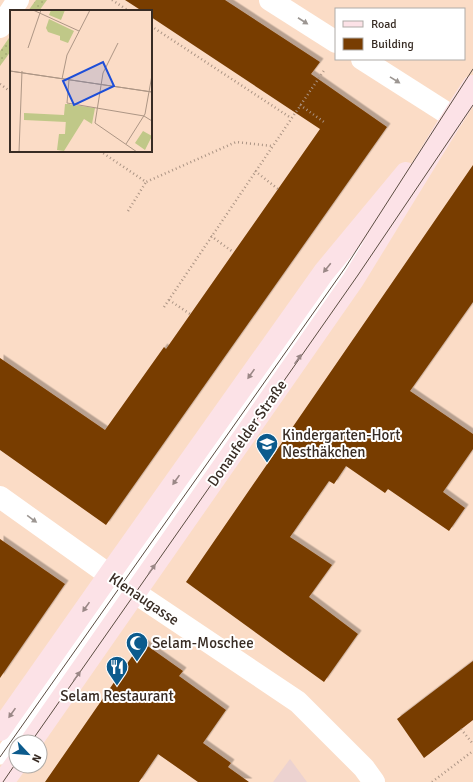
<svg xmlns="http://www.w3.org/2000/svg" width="473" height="782" font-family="Signika,sans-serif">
<defs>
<pattern id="grass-dots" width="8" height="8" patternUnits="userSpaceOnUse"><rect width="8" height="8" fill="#c0c888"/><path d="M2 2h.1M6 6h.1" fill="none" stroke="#a6ac75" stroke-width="1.8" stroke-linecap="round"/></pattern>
<filter id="shadow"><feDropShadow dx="3.5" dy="-3.5" stdDeviation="0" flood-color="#0004"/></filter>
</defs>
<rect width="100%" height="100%" fill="#fbdcc6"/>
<!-- education -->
<polygon fill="#ecd2d0" points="290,759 307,782 273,782"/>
<!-- grass -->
<g fill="url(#grass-dots)">
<polygon points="36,0 47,0 39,11 28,11"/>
<polygon points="11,35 11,51 0,66 0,51"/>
</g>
<!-- building -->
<g fill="#783d02" filter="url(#shadow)">
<polygon points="125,0 225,0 320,62 311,74 387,127 106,525 0,450 0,358 105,430 164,347 166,349 320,129 151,17 151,11 142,11"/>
<polygon points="473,165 473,302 410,391 473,434 473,449 443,492 465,508 449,531 388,489 385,493 346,466 334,484 329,481 290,537 332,565 309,597 358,634 324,682 186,582"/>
<polygon points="0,539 65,584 0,678"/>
<polygon points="142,642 183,671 179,676 226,710 203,743 231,763 228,767 249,782 198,782 158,754 139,782 45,782"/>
<polygon points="473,661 473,720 424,758 397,719"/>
</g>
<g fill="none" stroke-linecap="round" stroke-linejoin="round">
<!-- path -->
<g stroke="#ab9484" stroke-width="2.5" stroke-dasharray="1 3" stroke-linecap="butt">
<polyline points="112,0 129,11"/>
<polyline points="151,26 291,118"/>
<polyline points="0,84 11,92"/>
<polyline points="300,105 324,122"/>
<polyline points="100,151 146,182 236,142 272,146"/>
<polyline points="255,171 278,189"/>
<polyline points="128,211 146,182"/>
<polyline points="211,236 233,252"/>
<polyline points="169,300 190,314"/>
<polyline points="164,307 325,69"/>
<polyline points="461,729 473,744"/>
<polyline points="432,782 473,751"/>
</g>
<!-- lane -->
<polyline stroke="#fff" stroke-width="15" points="0,757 345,268 366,234"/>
<!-- street -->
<g stroke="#fff" stroke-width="22">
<polyline points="270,0 336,42"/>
<polyline points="0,27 18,0"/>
<polyline points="362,59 453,117"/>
<polyline points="0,497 122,584 298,702 364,768 374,782"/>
</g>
<!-- secondary -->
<g stroke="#fce2e7" stroke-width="22">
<polyline points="0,730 109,575 324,272 406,173"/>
<polyline points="31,742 353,280 453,117 473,86"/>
<polyline points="3,782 16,764"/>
</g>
<!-- tram -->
<g stroke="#5b4c41" stroke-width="1">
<polyline points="31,742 358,275 473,105"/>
<polyline points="0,757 345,268 473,69"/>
<polyline points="3,782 16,763"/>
</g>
</g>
<!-- one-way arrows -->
<defs><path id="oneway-solid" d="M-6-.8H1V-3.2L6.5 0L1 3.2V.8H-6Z"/></defs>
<g fill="#9c9692">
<use href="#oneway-solid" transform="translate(303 21) rotate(33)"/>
<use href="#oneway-solid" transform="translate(395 80) rotate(32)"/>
<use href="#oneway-solid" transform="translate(32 519) rotate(36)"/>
</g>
<g fill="#9a8786">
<use href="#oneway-solid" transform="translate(327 268) rotate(129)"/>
<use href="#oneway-solid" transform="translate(298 359) rotate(-55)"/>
<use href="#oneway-solid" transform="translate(251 374) rotate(125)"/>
<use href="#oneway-solid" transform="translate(176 480) rotate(125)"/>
<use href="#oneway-solid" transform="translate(152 569) rotate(-55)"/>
<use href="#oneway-solid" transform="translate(86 607) rotate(125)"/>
<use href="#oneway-solid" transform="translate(77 676) rotate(-55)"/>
<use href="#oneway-solid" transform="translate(12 713) rotate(125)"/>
</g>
<!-- icons -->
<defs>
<g id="school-pin" transform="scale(1.15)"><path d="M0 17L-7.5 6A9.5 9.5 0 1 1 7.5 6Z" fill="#0c5b8d" stroke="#fff"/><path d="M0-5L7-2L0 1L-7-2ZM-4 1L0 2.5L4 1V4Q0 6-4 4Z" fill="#fff"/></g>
<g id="mosque-pin" transform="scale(1.15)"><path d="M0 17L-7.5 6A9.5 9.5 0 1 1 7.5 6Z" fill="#0c5b8d" stroke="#fff"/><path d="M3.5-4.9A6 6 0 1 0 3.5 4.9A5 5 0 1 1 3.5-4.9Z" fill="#fff"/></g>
<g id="restaurant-pin" transform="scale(1.15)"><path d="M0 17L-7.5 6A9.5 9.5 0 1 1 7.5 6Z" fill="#0c5b8d" stroke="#fff"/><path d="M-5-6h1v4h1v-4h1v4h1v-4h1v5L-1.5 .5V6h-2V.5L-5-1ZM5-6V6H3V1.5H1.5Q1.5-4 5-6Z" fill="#fff"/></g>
</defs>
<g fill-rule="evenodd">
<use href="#school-pin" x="267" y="444"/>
<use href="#mosque-pin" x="137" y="643"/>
<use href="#restaurant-pin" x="117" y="667"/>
</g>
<g text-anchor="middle" stroke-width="4" stroke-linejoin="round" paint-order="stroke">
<!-- street labels -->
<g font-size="15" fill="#382c24" stroke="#fff">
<text transform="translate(247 433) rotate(-55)" y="5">Donaufelder Straße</text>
<text transform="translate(144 599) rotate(34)" y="5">Klenaugasse</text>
</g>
<!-- poi labels -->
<g font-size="15" fill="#382c24" stroke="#fff" text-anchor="start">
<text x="282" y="440">Kindergarten-Hort<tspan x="282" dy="17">Nesthäkchen</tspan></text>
<text x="152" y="648">Selam-Moschee</text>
<text x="117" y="701" text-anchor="middle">Selam Restaurant</text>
</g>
</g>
<!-- overview -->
<g transform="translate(10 10)">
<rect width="142" height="142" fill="#fbdcc6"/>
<path d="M41,0h14l-4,10 -12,-5zM39,9l25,12 -6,12 -8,-3v-4l-12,-4 -2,-4zM55,94h5l-4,18 -42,-2v-7l40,2zM133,121l9,5 -7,14 -10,-7z" fill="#c0c888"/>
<path d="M57,94l28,4 -3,16 -8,-5 -20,32 -7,-1 2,-16h6z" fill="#c0c888"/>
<path fill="none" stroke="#ad9685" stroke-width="1" d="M23,0l46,21M108,33l-15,30 -8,50 42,29M18,38l13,-38M0,61l142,21M0,61l142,21M52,69l5,-24 23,-45M59,70l-2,23 77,13 8,5M116,134l19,-30 7,-39M9,142l3,-81"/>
<path fill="#1d4ed8" fill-opacity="0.15" stroke="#1d4ed8" stroke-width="2" d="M93,52l11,24 -40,19 -11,-24z"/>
<rect width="142" height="142" fill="none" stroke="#382c24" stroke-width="2"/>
</g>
<!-- legend -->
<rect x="335" y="8" width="130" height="52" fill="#ffffff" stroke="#afaba7"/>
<rect x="343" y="21" width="20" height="6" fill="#fce2e7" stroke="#afaba7"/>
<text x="371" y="28" font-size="12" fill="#382c24">Road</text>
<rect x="343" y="38" width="20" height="12" fill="#783d02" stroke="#afaba7"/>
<text x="371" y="48" font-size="12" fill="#382c24">Building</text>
<!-- north arrow -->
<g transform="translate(28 754) rotate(116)"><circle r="19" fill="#ffffff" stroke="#afaba7"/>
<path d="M0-3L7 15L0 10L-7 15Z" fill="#0c5b8d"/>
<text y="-6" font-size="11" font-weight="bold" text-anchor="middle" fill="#382c24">N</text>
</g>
</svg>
